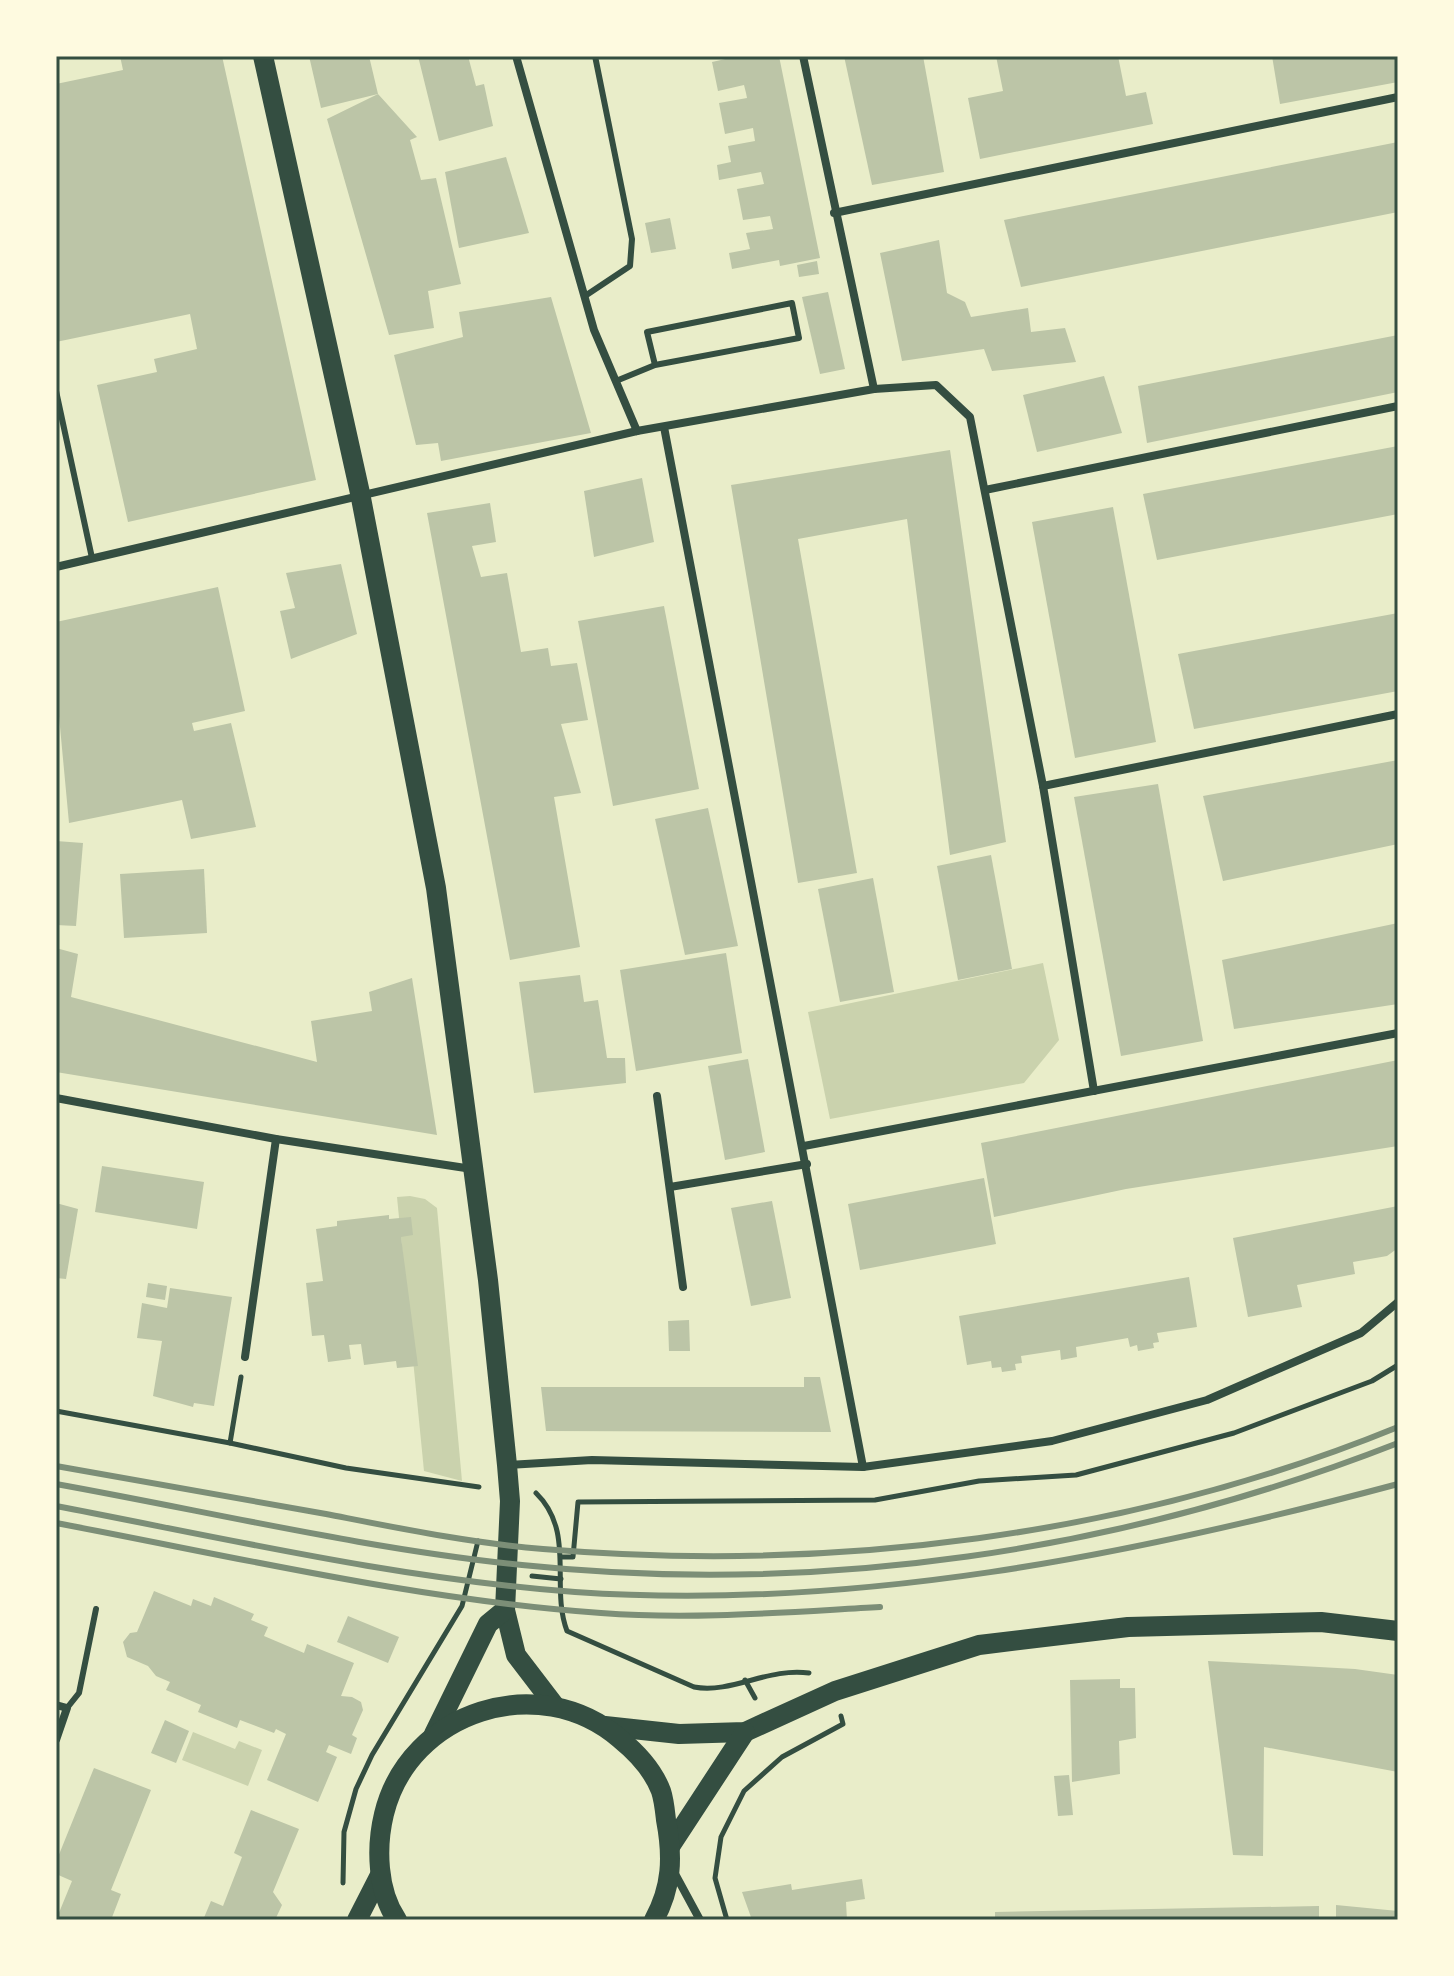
<svg xmlns="http://www.w3.org/2000/svg" width="1454" height="1976" font-family="'Alegreya Sans',sans-serif">
<rect width="100%" height="100%" fill="#e9edc9"/>
<!-- green -->
<g fill="#cad2ad">
<polygon points="1043,963 1059,1040 1024,1083 830,1119 808,1012"/>
<polygon points="410,1196 425,1199 437,1208 462,1481 424,1471 397,1197"/>
<polygon points="193,1732 235,1749 239,1741 262,1750 248,1786 182,1760"/>
</g>
<!-- building -->
<g fill="#bcc5a7">
<polygon points="120,56 222,56 316,480 128,522 97,385 157,372 154,359 197,349 190,314 56,342 56,84 123,70"/>
<polygon points="309,56 369,56 378,94 417,137 410,140 421,180 436,178 461,284 428,291 434,328 389,335 327,119 378,94 321,108"/>
<polygon points="418,56 468,56 476,86 484,84 493,126 439,141"/>
<polygon points="739,56 779,56 820,258 780,266 779,260 732,269 729,253 750,249 746,233 773,229 770,216 743,220 737,189 764,184 761,172 719,180 717,165 731,162 728,146 755,141 753,128 725,134 719,103 747,98 746,93 744,85 718,91 712,62"/>
<polygon points="844,56 923,56 944,172 872,185"/>
<polygon points="996,56 1118,56 1126,96 1146,92 1153,124 980,159 968,98 1003,91"/>
<polygon points="1272,56 1398,56 1398,82 1280,104"/>
<polygon points="1398,142 1398,212 1021,287 1004,220"/>
<polygon points="506,157 529,233 459,248 445,172"/>
<polygon points="670,218 676,249 651,253 645,223"/>
<polygon points="939,240 947,293 965,302 971,317 1028,308 1031,332 1065,328 1076,362 992,371 984,349 902,361 880,253"/>
<polygon points="817,261 819,274 799,277 797,265"/>
<polygon points="828,292 845,369 820,374 802,297"/>
<polygon points="551,297 591,433 441,461 438,443 416,445 394,355 463,337 459,312"/>
<polygon points="1398,335 1398,392 1147,443 1138,386"/>
<polygon points="1104,376 1122,433 1037,452 1023,395"/>
<polygon points="1398,446 1398,514 1157,560 1143,494"/>
<polygon points="950,450 1006,842 950,855 907,519 798,539 857,873 798,883 731,485"/>
<polygon points="642,478 654,542 594,557 584,491"/>
<polygon points="490,503 496,542 472,546 481,577 507,573 521,652 548,648 551,666 577,663 588,720 561,724 581,793 554,797 580,947 510,960 427,513"/>
<polygon points="1113,507 1156,742 1075,758 1032,522"/>
<polygon points="341,564 357,634 291,659 280,611 295,608 286,573"/>
<polygon points="218,587 245,711 192,723 194,731 231,723 256,827 191,839 182,800 69,823 56,684 56,622"/>
<polygon points="664,606 699,789 613,806 578,621"/>
<polygon points="1398,613 1398,691 1194,729 1178,654"/>
<polygon points="1398,760 1398,844 1223,881 1203,796"/>
<polygon points="1158,784 1203,1041 1121,1056 1074,797"/>
<polygon points="708,808 738,946 685,955 655,819"/>
<polygon points="56,841 83,843 76,926 56,925"/>
<polygon points="991,855 1012,969 958,980 937,866"/>
<polygon points="204,869 207,933 124,938 120,874"/>
<polygon points="873,878 894,992 840,1002 818,889"/>
<polygon points="1398,923 1398,1004 1234,1029 1222,960"/>
<polygon points="56,948 78,954 71,997 317,1062 311,1021 372,1011 369,992 412,978 437,1135 56,1072"/>
<polygon points="726,953 742,1053 636,1071 620,970"/>
<polygon points="580,975 584,1002 598,1000 607,1058 625,1058 626,1083 534,1093 519,982"/>
<polygon points="748,1059 765,1152 725,1160 708,1066"/>
<polygon points="1398,1060 1398,1146 1126,1189 994,1217 981,1143"/>
<polygon points="102,1166 204,1182 197,1229 95,1212"/>
<polygon points="984,1178 996,1244 860,1270 848,1204"/>
<polygon points="772,1201 791,1298 751,1306 731,1208"/>
<polygon points="56,1203 78,1209 66,1279 56,1278"/>
<polygon points="1398,1206 1398,1248 1387,1256 1353,1262 1355,1274 1297,1285 1302,1307 1248,1317 1233,1238"/>
<polygon points="389,1215 389,1219 411,1217 413,1235 401,1237 418,1366 397,1368 396,1361 364,1365 361,1344 349,1345 351,1359 328,1362 324,1335 312,1336 306,1283 323,1281 316,1229 337,1226 337,1221"/>
<polygon points="1189,1277 1197,1327 1157,1333 1159,1342 1153,1343 1154,1348 1138,1351 1137,1345 1130,1347 1128,1338 1076,1347 1077,1357 1061,1360 1060,1350 1021,1356 1022,1363 1015,1364 1016,1370 1002,1372 1001,1367 992,1368 991,1361 967,1365 959,1316"/>
<polygon points="148,1283 167,1286 165,1300 146,1297"/>
<polygon points="170,1288 232,1297 214,1406 194,1403 193,1407 153,1396 162,1341 137,1338 142,1303 167,1308"/>
<polygon points="689,1320 690,1351 669,1351 668,1321"/>
<polygon points="804,1377 820,1377 831,1432 546,1431 541,1387 804,1387"/>
<polygon points="154,1591 191,1606 193,1599 211,1606 214,1597 254,1614 251,1620 268,1627 264,1636 304,1653 307,1644 354,1663 341,1696 352,1697 361,1702 363,1710 352,1735 357,1738 351,1754 329,1745 326,1752 337,1757 318,1802 267,1780 286,1734 276,1729 274,1733 240,1720 237,1728 198,1712 201,1705 166,1690 170,1682 156,1676 148,1666 127,1657 123,1642 130,1633 137,1632"/>
<polygon points="348,1616 399,1637 388,1663 337,1642"/>
<polygon points="1208,1661 1355,1669 1398,1675 1398,1772 1264,1747 1263,1856 1233,1855"/>
<polygon points="1120,1679 1120,1688 1135,1688 1136,1738 1119,1741 1120,1774 1072,1782 1070,1680"/>
<polygon points="165,1720 189,1731 176,1763 151,1753"/>
<polygon points="94,1768 151,1790 111,1890 121,1894 111,1920 56,1920 72,1881 56,1874 56,1862"/>
<polygon points="1069,1775 1073,1815 1058,1816 1054,1776"/>
<polygon points="251,1810 299,1829 273,1892 282,1905 275,1920 203,1920 211,1901 223,1906 242,1857 234,1853"/>
<polygon points="862,1879 865,1899 846,1902 847,1920 752,1920 742,1892 791,1884 792,1890"/>
<polygon points="1336,1905 1398,1911 1398,1920 1336,1920"/>
<polygon points="1319,1906 1319,1920 995,1920 995,1912"/>
</g>
<g fill="none" stroke-linecap="round" stroke-linejoin="round">
<!-- path -->
<g stroke="#344e41" stroke-width="5">
<polyline points="56,1411 230,1443 241,1377"/>
<polyline points="230,1443 346,1468 479,1487"/>
<path d="M536,1493c40,39 14,93 31,138l127,56c38,7 75,-20 115,-14"/>
<polyline points="561,1557 573,1557 578,1502 875,1500 979,1481 1076,1475 1234,1433 1372,1381 1398,1365"/>
<polyline points="532,1576 561,1579"/>
<polyline points="745,1680 755,1698"/>
<polyline points="343,1883 344,1832 356,1789 372,1755 462,1606 478,1541"/>
<polyline points="727,1920 715,1878 721,1837 744,1791 782,1757 843,1724 841,1716"/>
</g>
<!-- service -->
<g stroke="#344e41" stroke-width="6">
<polyline points="585,296 630,266 632,239 595,56"/>
<polyline points="616,381 655,365 799,338 792,303 647,332 655,365"/>
<polyline points="56,391 92,558"/>
<polyline points="67,1708 79,1693 96,1609"/>
</g>
<!-- minor -->
<g stroke="#344e41" stroke-width="8">
<polyline points="516,56 594,330 637,431"/>
<polyline points="803,56 874,389"/>
<polyline points="834,213 1398,97"/>
<polyline points="664,427 863,1467"/>
<polyline points="985,490 1398,406"/>
<polyline points="56,567 637,431 874,389 936,385 970,417 1043,786 1094,1091"/>
<polyline points="1043,786 1398,714"/>
<polyline points="657,1096 683,1287"/>
<polyline points="56,1098 276,1139 472,1169"/>
<polyline points="804,1146 1398,1033"/>
<polyline points="670,1187 807,1164"/>
<polyline points="245,1357 276,1139"/>
<polyline points="508,1465 592,1460 863,1467 1052,1441 1207,1400 1361,1333 1398,1302"/>
<polyline points="56,1705 67,1708 56,1740"/>
<polyline points="674,1872 700,1920"/>
</g>
<!-- primary -->
<g stroke="#344e41" stroke-width="20">
<polyline points="263,56 360,493 436,888 488,1280 507,1465 510,1501 505,1610 516,1655 555,1706"/>
<polyline points="605,1726 679,1734 745,1732 835,1691 979,1645 1128,1627 1321,1622 1398,1631"/>
<polyline points="434,1734 488,1624 505,1610"/>
<polyline points="671,1845 745,1732"/>
<polyline points="357,1920 380,1875"/>
<path d="M397,1920c-20,-29 -21,-73 -13,-106 25,-103 155,-145 236,-75 16,13 33,31 41,52 3,9 4,20 5,29 7,37 6,67 -12,100"/>
</g>
<!-- rail -->
<g stroke="#7c8e77" stroke-width="6">
<path d="M56,1466c90,16 180,32 270,48 72,14 144,29 217,35 289,24 586,-12 855,-122"/>
<path d="M56,1484c155,28 310,65 466,81 298,31 598,-13 876,-122"/>
<path d="M56,1506c172,33 344,73 519,86 279,19 554,-36 823,-108"/>
<path d="M56,1523c180,34 361,77 545,90 92,7 186,-1 279,-6"/>
</g>
</g>
<!-- border -->
<rect width="1454" height="1976" fill="none" stroke="#fefae0" stroke-width="116"/>
<rect x="58" y="58" width="1338" height="1860" fill="none" stroke="#344e41" stroke-width="3"/>
</svg>
